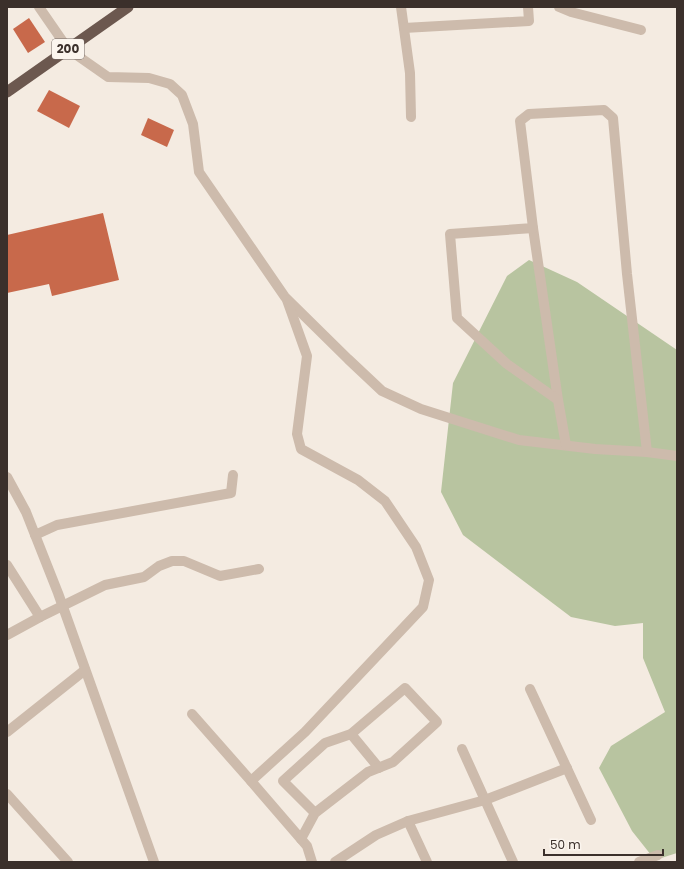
<svg xmlns="http://www.w3.org/2000/svg" width="684" height="869" font-family="Poppins,sans-serif">
<rect width="100%" height="100%" fill="#f4ebe1"/>
<!-- green -->
<polygon fill="#b8c4a0" points="529,260 577,282 677,350 677,853 655,860 632,831 599,768 611,746 665,712 643,658 643,623 615,626 571,617 463,535 441,492 453,383 507,276"/>
<!-- building -->
<g fill="#c8694b">
<polygon points="29,18 45,42 28,53 13,29"/>
<polygon points="49,90 80,106 69,128 37,111"/>
<polygon points="148,118 174,130 167,147 141,135"/>
<polygon points="103,213 119,280 52,296 49,284 7,293 7,235"/>
</g>
<g fill="none" stroke-linecap="round" stroke-linejoin="round">
<!-- minor -->
<g stroke="#cdbbac" stroke-width="10">
<polyline points="39,7 68,49 108,77 149,78 170,84 182,95 193,124 199,172 285,297 348,359 382,391 421,409 519,440 595,449 647,452 677,456"/>
<polyline points="401,7 410,73 411,117"/>
<polyline points="559,7 571,12 641,30"/>
<polyline points="404,28 529,21 528,7"/>
<polyline points="533,228 558,400"/>
<polyline points="287,300 307,356 297,434 301,449 358,480 385,501 416,547 429,580 423,607 305,732 251,781 307,846 312,862"/>
<polyline points="566,445 558,400 507,364 457,318 450,234 533,228 520,121 529,114 604,110 613,118 627,274 647,452"/>
<polyline points="35,535 57,525 231,493 233,475"/>
<polyline points="7,565 40,617 7,635"/>
<polyline points="40,617 105,585 144,577 159,566 172,561 184,561 220,576 259,569"/>
<polyline points="530,689 591,820"/>
<polyline points="192,714 251,781"/>
<polyline points="7,732 85,670"/>
<polyline points="351,734 379,768"/>
<polyline points="462,749 513,862"/>
<polyline points="7,794 68,862"/>
<polyline points="408,821 427,862"/>
<polyline points="301,839 315,813 368,772 393,762 437,722 405,688 351,734 325,743 283,781 315,813"/>
<polyline points="335,862 376,835 408,821 485,800 567,768"/>
<polyline points="639,862 658,855"/>
</g>
<!-- tertiary -->
<polyline stroke="#cdbbac" stroke-width="10" points="7,477 26,512 58,593 154,862"/>
<!-- trunk -->
<polyline stroke="#6c584f" stroke-width="11" points="7,92 128,7"/>
</g>
<g text-anchor="middle" stroke-width="3" stroke-linejoin="round" paint-order="stroke">
<!-- shield labels -->
<rect fill="#fbf5ee" stroke="#756b66" stroke-width="1" x="52" y="39" width="32" height="20" rx="3"/>
<g font-size="12" font-weight="bold" fill="#3b302b">
<text x="68" y="53">200</text>
</g>
</g>
<!-- border -->
<rect width="684" height="869" fill="none" stroke="#3b302b" stroke-width="16"/>
<!-- scale -->
<path d="M544 849v6h119v-6" fill="none" stroke="#3b302b" stroke-width="2"/>
<text x="550" y="849" font-size="12" fill="#3b302b" stroke="#fbf5ee" stroke-width="3" paint-order="stroke">50 m</text>
</svg>
